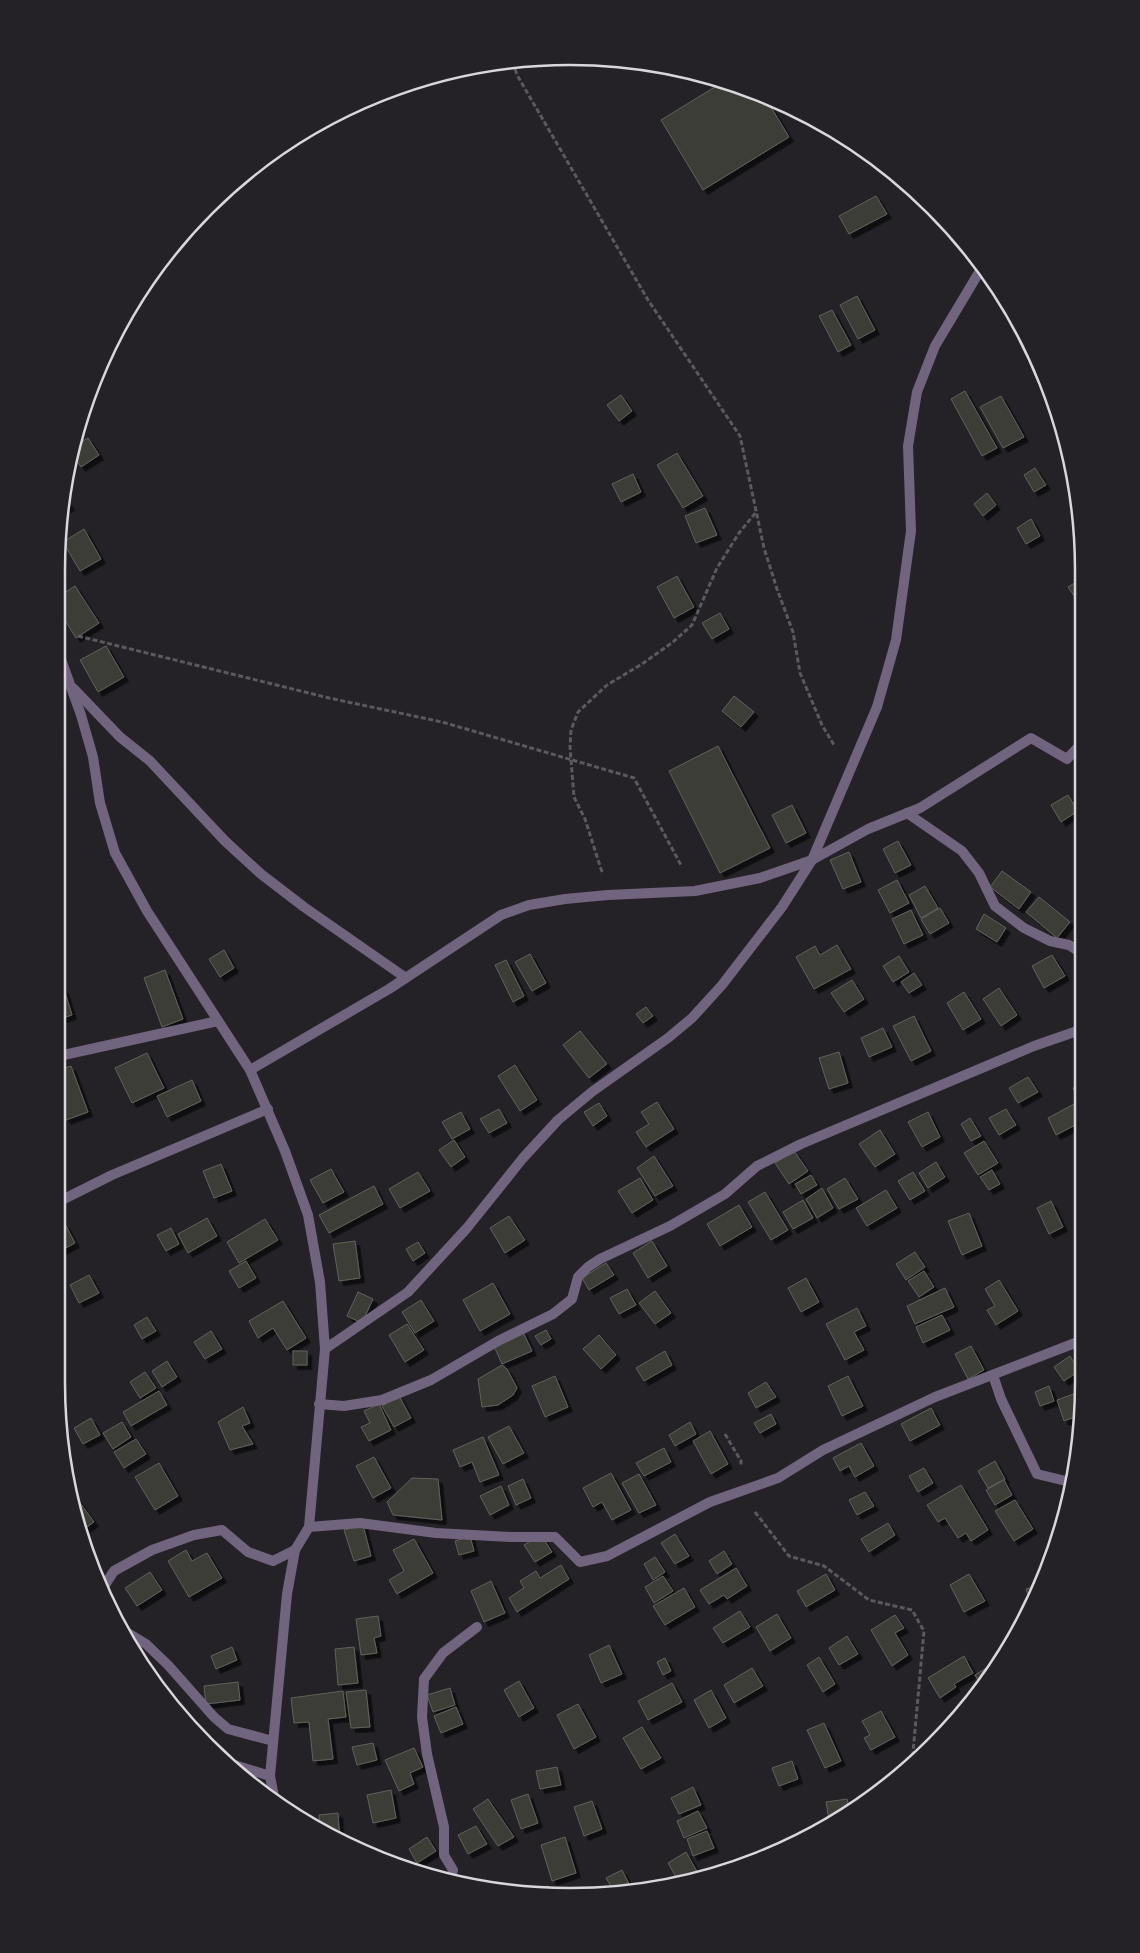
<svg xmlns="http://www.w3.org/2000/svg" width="1140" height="1953" font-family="'Work Sans',sans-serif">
<defs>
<filter id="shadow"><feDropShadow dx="4.5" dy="4.5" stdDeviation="0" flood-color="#0009"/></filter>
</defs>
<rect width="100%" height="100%" fill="#242227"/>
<!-- building -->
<g fill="#3c3d37" stroke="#60625b" filter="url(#shadow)">
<polygon points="723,82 763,94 789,137 703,190 661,120"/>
<polygon points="876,196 887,214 849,234 839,216"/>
<polygon points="857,296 875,330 858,339 840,305"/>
<polygon points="832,310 851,345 838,352 819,316"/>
<polygon points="965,391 997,448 982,456 951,399"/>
<polygon points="621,395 632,411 619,421 607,405"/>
<polygon points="1001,396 1024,437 1003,448 980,407"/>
<polygon points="88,438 99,455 81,467 73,455 75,446"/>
<polygon points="677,453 703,496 683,508 657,465"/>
<polygon points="1035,468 1046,485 1034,492 1024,475"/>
<polygon points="633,474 641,492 621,502 612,484"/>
<polygon points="987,493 996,505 983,516 974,504"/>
<polygon points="65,498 70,506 62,511"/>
<polygon points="705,508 717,535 696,543 685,516"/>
<polygon points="1031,519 1040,536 1026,544 1017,528"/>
<polygon points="84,529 101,559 80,571 63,542"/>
<polygon points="677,576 694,607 674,618 657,587"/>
<polygon points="1083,578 1083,601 1079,603 1068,587"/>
<polygon points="75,586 99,623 76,638 58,609 58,597"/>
<polygon points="720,613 729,629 712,639 702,623"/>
<polygon points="106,646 124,677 98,692 80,660"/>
<polygon points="734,696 754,712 741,727 722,711"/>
<polygon points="718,746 770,848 720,873 669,771"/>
<polygon points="1068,795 1078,811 1061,822 1051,805"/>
<polygon points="792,805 806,833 786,843 772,815"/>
<polygon points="898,841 911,865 895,873 883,849"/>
<polygon points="849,852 861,882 843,889 830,860"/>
<polygon points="1002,871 1031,892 1019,909 990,887"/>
<polygon points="897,880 909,903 890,913 878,890"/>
<polygon points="925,886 938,908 921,918 909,895"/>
<polygon points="1039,897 1070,922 1057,938 1026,912"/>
<polygon points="940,908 949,923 930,934 921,919"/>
<polygon points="911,910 923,935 904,944 892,919"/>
<polygon points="984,914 1006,928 997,942 976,929"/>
<polygon points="837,945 851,969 814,989 796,957 815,946 820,955"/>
<polygon points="224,950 234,968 220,977 209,959"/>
<polygon points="530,954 546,983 532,991 515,962"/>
<polygon points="1052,955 1065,976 1044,988 1032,966"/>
<polygon points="899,956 909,972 893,982 883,966"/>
<polygon points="506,960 524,996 513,1002 495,965"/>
<polygon points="165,970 183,1019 162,1027 144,978"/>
<polygon points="914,973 922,985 909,993 901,982"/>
<polygon points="852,980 864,999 844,1012 831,993"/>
<polygon points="999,988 1017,1015 1001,1026 983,999"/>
<polygon points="64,989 72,1015 59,1019 59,990"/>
<polygon points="964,992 981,1019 963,1030 947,1003"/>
<polygon points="646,1007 653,1016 643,1023 636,1014"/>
<polygon points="914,1016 931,1051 911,1061 893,1026"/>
<polygon points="883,1028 892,1047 869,1057 861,1038"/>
<polygon points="580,1031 607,1064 589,1078 563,1045"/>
<polygon points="839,1052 848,1083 829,1089 819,1058"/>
<polygon points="147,1053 164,1088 132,1103 115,1068"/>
<polygon points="515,1065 537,1100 520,1111 498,1076"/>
<polygon points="71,1066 88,1112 66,1120 59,1100 59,1070"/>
<polygon points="1028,1077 1038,1092 1018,1103 1009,1088"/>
<polygon points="192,1080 201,1101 167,1117 157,1096"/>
<polygon points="1083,1084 1083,1110 1073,1088"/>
<polygon points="657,1102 674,1129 646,1147 636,1132 649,1124 641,1112"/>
<polygon points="599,1103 607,1116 593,1126 584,1112"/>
<polygon points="1076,1103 1083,1115 1083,1121 1056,1135 1048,1118"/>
<polygon points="499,1109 507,1123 489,1133 480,1119"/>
<polygon points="1006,1109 1016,1125 999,1135 989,1118"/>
<polygon points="461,1112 470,1129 452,1139 442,1122"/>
<polygon points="928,1112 940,1137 922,1147 908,1122"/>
<polygon points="970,1118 981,1136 971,1141 961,1124"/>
<polygon points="880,1130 895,1154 875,1167 859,1144"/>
<polygon points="454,1140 465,1157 451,1167 439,1150"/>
<polygon points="984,1141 998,1163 978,1175 964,1153"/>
<polygon points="794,1151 808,1171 789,1184 775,1163"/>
<polygon points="654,1156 673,1186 655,1196 637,1168"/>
<polygon points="936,1162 945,1177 928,1188 919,1173"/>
<polygon points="221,1164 232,1191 214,1198 203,1171"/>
<polygon points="331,1169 344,1192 323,1203 310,1180"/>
<polygon points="992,1170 1000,1184 989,1190 980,1177"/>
<polygon points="418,1172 430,1191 400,1208 389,1189"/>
<polygon points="913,1172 925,1191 910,1200 898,1181"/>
<polygon points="811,1175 817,1185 801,1194 795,1184"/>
<polygon points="640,1178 653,1200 632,1213 618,1191"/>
<polygon points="845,1178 858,1199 839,1209 827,1189"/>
<polygon points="374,1186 383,1204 329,1233 319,1215"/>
<polygon points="822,1188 833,1208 817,1218 806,1199"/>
<polygon points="886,1190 897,1208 867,1226 856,1208"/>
<polygon points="765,1192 788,1230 771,1240 748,1202"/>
<polygon points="803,1200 813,1218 793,1229 783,1212"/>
<polygon points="1051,1201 1063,1227 1049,1234 1037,1208"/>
<polygon points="739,1205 752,1227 720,1246 707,1224"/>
<polygon points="969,1213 982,1246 962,1255 948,1221"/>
<polygon points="509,1216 525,1240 505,1253 490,1228"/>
<polygon points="207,1218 217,1236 188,1253 178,1234"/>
<polygon points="265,1219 278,1240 239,1263 227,1242"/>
<polygon points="65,1224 75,1243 60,1251 60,1226"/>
<polygon points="171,1228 179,1244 166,1251 157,1235"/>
<polygon points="355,1241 360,1278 339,1281 333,1244"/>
<polygon points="652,1241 667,1266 648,1278 633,1253"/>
<polygon points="418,1242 425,1253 413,1261 406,1249"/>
<polygon points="915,1252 925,1267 906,1280 896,1264"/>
<polygon points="246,1261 256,1278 239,1288 229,1271"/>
<polygon points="606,1263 614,1275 589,1290 582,1278"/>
<polygon points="924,1271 934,1287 919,1297 908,1281"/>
<polygon points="89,1275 99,1293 79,1303 70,1285"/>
<polygon points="806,1278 819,1302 801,1312 788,1288"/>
<polygon points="999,1280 1018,1311 996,1325 987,1310 995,1306 985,1289"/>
<polygon points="493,1283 510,1314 480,1331 463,1300"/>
<polygon points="945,1288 954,1307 915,1324 907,1306"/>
<polygon points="627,1289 636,1305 619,1314 610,1298"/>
<polygon points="655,1291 671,1313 655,1324 639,1303"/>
<polygon points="358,1292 373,1299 362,1323 347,1316"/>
<polygon points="421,1300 434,1321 415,1333 402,1312"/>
<polygon points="283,1301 306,1338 287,1350 273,1328 258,1338 249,1321"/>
<polygon points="857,1308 866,1326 854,1332 864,1350 845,1360 826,1324"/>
<polygon points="942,1315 950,1330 923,1343 916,1327"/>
<polygon points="147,1317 156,1331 142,1339 134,1325"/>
<polygon points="407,1324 424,1350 405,1362 389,1335"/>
<polygon points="522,1330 532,1351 502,1364 493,1344"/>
<polygon points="546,1330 551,1339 541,1345 535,1336"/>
<polygon points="211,1331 222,1349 205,1359 194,1342"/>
<polygon points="599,1335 616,1355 601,1369 583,1349"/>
<polygon points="971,1346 984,1370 968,1379 955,1354"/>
<rect x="293" y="1351" width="14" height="14"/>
<polygon points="665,1351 672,1365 644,1381 636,1368"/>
<polygon points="1070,1356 1079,1371 1064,1381 1054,1367"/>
<polygon points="167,1361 177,1377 162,1387 152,1371"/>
<polygon points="502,1365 507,1369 517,1388 513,1395 498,1405 482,1407 478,1379"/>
<polygon points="145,1372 156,1388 140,1398 130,1382"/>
<polygon points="555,1376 568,1407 545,1417 532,1386"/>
<polygon points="848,1376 863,1406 842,1416 828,1386"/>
<polygon points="766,1382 776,1397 756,1408 748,1393"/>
<polygon points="1049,1386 1054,1401 1040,1406 1035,1392"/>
<polygon points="159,1391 167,1405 131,1426 123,1412"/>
<polygon points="1079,1392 1083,1402 1083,1414 1064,1421 1057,1400"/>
<polygon points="399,1396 411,1418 394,1427 382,1406"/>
<polygon points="379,1404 391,1430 369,1441 361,1427 370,1423 364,1411"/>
<polygon points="243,1407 250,1423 242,1426 253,1444 230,1450 218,1422"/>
<polygon points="931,1408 940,1425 910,1441 901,1424"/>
<polygon points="771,1414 776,1424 760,1433 754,1423"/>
<polygon points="91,1418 100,1435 83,1444 74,1428"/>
<polygon points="122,1422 131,1437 113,1449 103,1433"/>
<polygon points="690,1422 696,1434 675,1446 669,1435"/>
<polygon points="509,1426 524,1453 503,1464 488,1437"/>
<polygon points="710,1431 728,1464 711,1474 693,1441"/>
<polygon points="483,1437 499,1475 480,1482 472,1462 460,1467 453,1450"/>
<polygon points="136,1439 146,1454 124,1468 114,1452"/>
<polygon points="861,1443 874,1466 855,1477 849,1466 840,1471 833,1458"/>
<polygon points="664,1448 671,1462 644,1476 636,1463"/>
<polygon points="374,1457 391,1488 373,1498 356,1466"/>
<polygon points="995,1461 1005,1479 988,1488 978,1471"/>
<polygon points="159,1463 178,1496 155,1510 135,1477"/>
<polygon points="924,1468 933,1483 918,1492 909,1476"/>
<polygon points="611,1473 631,1510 612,1520 602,1502 593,1507 583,1488"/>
<polygon points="639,1474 656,1505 639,1513 622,1483"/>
<polygon points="412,1478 438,1479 442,1520 393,1515 387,1502"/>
<polygon points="523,1479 531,1498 516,1505 508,1486"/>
<polygon points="1004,1480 1012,1495 995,1505 986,1490"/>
<polygon points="961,1485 988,1530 971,1541 966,1533 958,1538 945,1518 938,1522 927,1505"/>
<polygon points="501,1486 509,1505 490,1515 480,1496"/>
<polygon points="865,1492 874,1506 857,1515 849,1500"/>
<polygon points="75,1496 94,1522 80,1532 72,1498"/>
<polygon points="1015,1500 1033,1529 1014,1541 995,1511"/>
<polygon points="888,1523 895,1535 869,1552 861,1539"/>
<polygon points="363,1525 371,1556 354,1561 344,1530"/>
<polygon points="675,1534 689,1556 675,1564 661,1543"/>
<polygon points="541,1535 552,1552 535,1562 524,1545"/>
<polygon points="470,1536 474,1551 459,1555 455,1541"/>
<polygon points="414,1539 433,1573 397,1594 389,1580 404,1571 393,1550"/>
<polygon points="186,1550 192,1561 207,1553 222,1578 189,1597 168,1561"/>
<polygon points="724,1551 732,1564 717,1574 709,1561"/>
<polygon points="655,1557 665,1572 653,1580 644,1564"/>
<polygon points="561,1565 569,1579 517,1612 509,1598 524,1588 520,1581 536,1571 540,1578"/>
<polygon points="736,1568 747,1586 727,1599 724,1595 709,1604 700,1590"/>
<polygon points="150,1572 162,1590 137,1606 125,1588"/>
<polygon points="826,1574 835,1590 806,1607 797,1591"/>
<polygon points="969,1574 985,1601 964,1612 950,1585"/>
<polygon points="663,1576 673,1591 654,1603 645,1587"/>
<polygon points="491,1581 505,1613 484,1622 471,1591"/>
<polygon points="1039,1585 1030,1602 1026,1589"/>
<polygon points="684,1588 695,1607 665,1625 653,1606"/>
<polygon points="740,1611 750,1627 723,1643 713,1628"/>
<polygon points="777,1614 791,1638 770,1651 756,1627"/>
<polygon points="895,1615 904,1628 895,1633 908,1655 892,1666 871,1630"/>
<polygon points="378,1616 381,1636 374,1638 377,1653 361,1655 356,1619"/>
<polygon points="847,1636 858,1654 839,1665 829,1648"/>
<polygon points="609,1645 622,1674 601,1683 589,1655"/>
<polygon points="232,1647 237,1660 216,1669 211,1656"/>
<polygon points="354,1647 358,1683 338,1685 335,1649"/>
<polygon points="964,1656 973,1673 954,1684 956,1687 940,1698 928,1678"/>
<polygon points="819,1657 835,1684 823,1692 807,1665"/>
<polygon points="665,1658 671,1671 663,1675 657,1662"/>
<polygon points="993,1664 996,1669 982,1688 975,1675"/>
<polygon points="752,1668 763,1686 734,1703 724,1685"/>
<polygon points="519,1681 534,1708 519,1717 504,1690"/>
<polygon points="238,1682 240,1700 206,1704 204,1686"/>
<polygon points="672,1683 682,1702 648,1720 638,1701"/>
<polygon points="450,1688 455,1705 433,1712 427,1695"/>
<polygon points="366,1690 370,1727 351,1728 346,1692"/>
<polygon points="711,1690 726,1718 709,1728 694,1700"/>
<polygon points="343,1691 346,1717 328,1719 333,1759 313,1761 309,1722 294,1723 291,1698"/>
<polygon points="578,1704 596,1737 574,1749 557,1715"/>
<polygon points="456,1707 463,1724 441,1733 434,1716"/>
<polygon points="881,1711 895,1737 871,1750 864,1738 870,1735 862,1721"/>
<polygon points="824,1723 841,1761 825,1768 807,1730"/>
<polygon points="642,1727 661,1758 641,1769 623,1738"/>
<polygon points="941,1736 927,1749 925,1743"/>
<polygon points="373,1743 377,1760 357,1765 352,1747"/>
<polygon points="414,1748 423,1767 410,1773 414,1784 399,1791 385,1760"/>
<polygon points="792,1761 798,1779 779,1786 772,1768"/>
<polygon points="557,1767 561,1785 540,1789 536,1771"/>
<polygon points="693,1787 701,1805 679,1814 671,1798"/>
<polygon points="391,1790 396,1818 373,1823 367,1795"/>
<polygon points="528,1794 538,1823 521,1829 511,1800"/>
<polygon points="488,1799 514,1837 498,1846 473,1809"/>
<polygon points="847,1799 850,1813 830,1826 826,1802"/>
<polygon points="592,1801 602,1829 584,1836 574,1807"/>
<polygon points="698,1811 707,1828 684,1838 677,1821"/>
<polygon points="338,1813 340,1842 320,1831 319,1815"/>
<polygon points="476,1826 487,1844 468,1854 458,1835"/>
<polygon points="707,1831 714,1848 693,1856 687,1839"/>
<polygon points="427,1837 436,1851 417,1863 409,1849"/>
<polygon points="565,1837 576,1873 552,1881 541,1845"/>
<polygon points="686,1852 700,1877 678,1881 668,1863"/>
<polygon points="622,1870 631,1888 625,1891 615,1893 606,1878"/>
<polygon points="548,1886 551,1894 528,1893"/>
</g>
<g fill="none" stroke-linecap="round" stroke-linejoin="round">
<!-- path -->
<g stroke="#5b595e" stroke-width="3" stroke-dasharray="5 2.5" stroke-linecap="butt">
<polyline points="513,62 517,75 648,300 740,436 764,548 777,589 793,632 800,673 822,725 834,745"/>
<polyline points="78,636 329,698 442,722 634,778 682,867"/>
<polyline points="602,872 585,819 574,797 570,747 571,730 578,712 607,685 642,664 673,642 692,625 717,568 739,533 757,511"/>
<polyline points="725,1434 741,1461 741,1466"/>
<polyline points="755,1512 789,1556 824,1566 869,1600 912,1610 924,1631 912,1763"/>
</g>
<!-- minor -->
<g stroke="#71647f" stroke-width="10">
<polyline points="58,651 81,715 93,757 100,803 115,853 147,911 250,1070 285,1151 308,1215 320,1282 325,1349 309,1527 295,1550 287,1594 270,1776 275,1802"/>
<polyline points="73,688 120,737 150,761 225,841 261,874 304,907 406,978"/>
<polyline points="907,813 962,851 979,873 995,906 1024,928 1050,941 1069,945 1083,954"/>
<polyline points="59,1056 218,1021"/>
<polyline points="250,1070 389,989 501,915 529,905 565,899 608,895 695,891 760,878 812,860 868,829 920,808 1031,738 1067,759 1083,742"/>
<polyline points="60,1201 112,1175 268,1109"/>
<polyline points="325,1349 408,1292 467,1228 523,1158 558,1120 593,1091 668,1038 692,1018 722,985 782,907 812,860 877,707 896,640 911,531 908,446 917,392 935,346 981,269"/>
<polyline points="993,1375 1001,1399 1037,1474 1070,1482"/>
<polyline points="319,1404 344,1406 382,1400 431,1380 498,1341 553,1314 572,1299 578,1277 588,1267 600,1259 670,1226 725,1194 757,1166 801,1144 1034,1046 1083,1029"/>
<polyline points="309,1527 360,1523 436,1533 511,1537 555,1537 580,1562 607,1556 710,1502 778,1478 823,1450 935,1397 1075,1343 1083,1338"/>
<polyline points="101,1591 114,1571 152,1550 194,1535 222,1530 248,1552 273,1561 295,1550"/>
<polyline points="121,1629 146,1644 168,1665 214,1717 228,1729 273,1741"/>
<polyline points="228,1763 270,1776"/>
<polyline points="450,1882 453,1870 444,1855 444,1827 427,1754 422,1717 424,1679 443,1653 477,1627"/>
</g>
</g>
<!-- crop -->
<path d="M0 0H1140V1953H0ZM570 65H570A505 505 0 0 1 1075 570V1383A505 505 0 0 1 570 1888H570A505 505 0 0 1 65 1383V570A505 505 0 0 1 570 65Z" fill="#242227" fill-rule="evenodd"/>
<path fill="none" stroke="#d9d7db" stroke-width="2.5" d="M570 65H570A505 505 0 0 1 1075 570V1383A505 505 0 0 1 570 1888H570A505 505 0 0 1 65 1383V570A505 505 0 0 1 570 65Z"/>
</svg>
